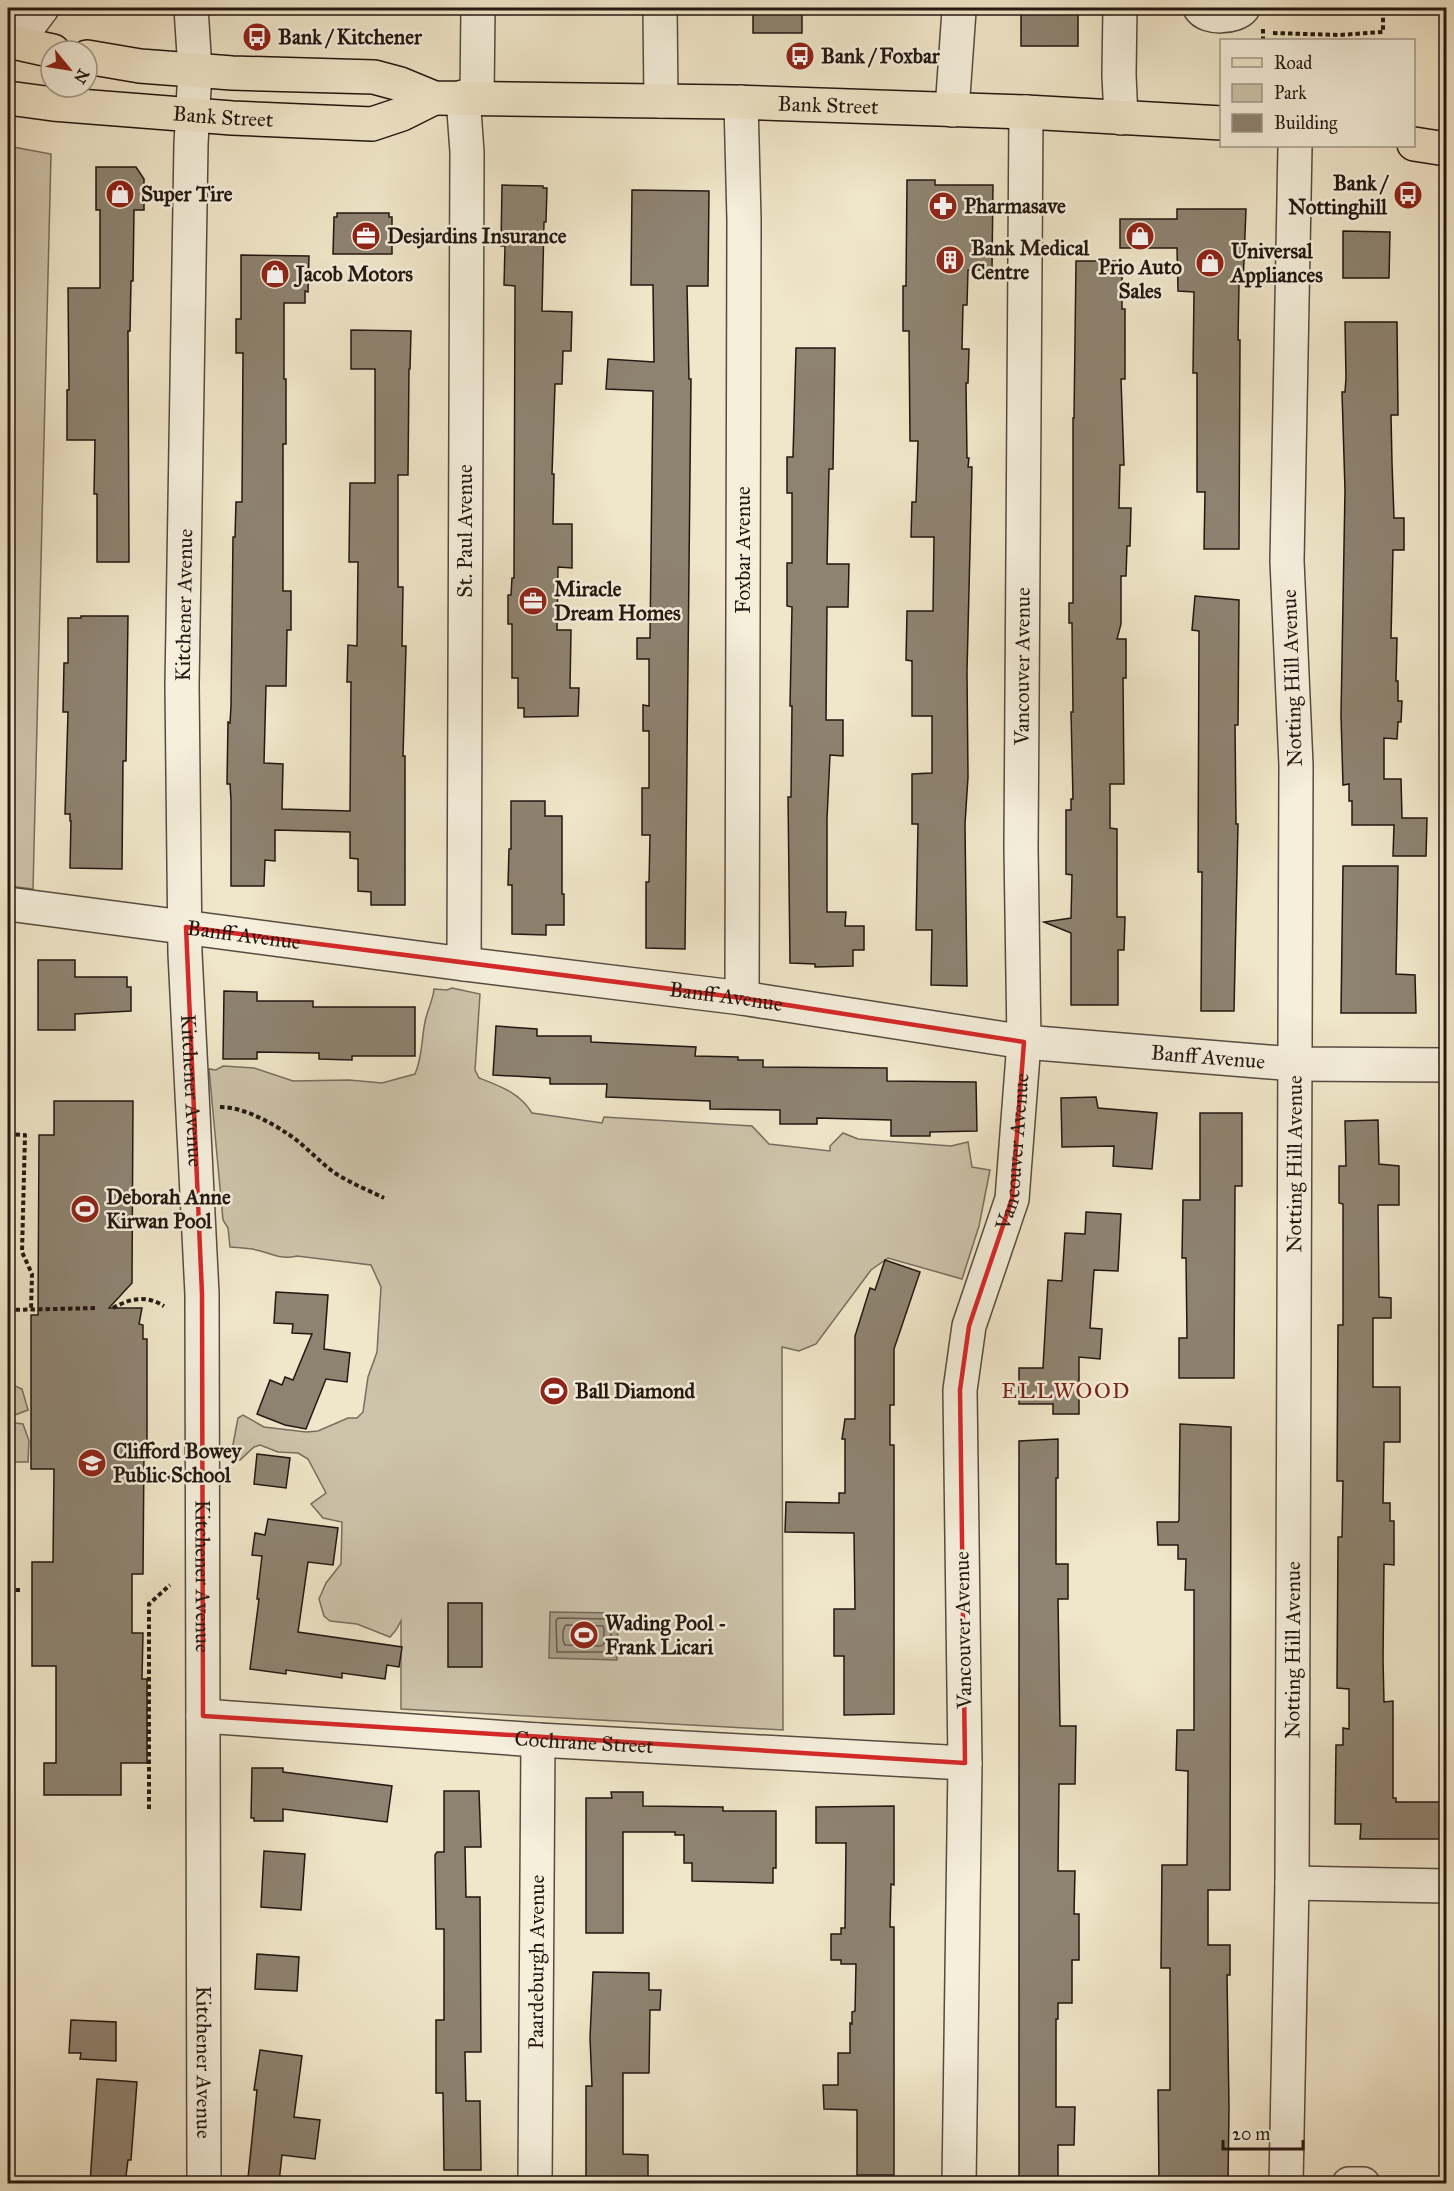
<svg xmlns="http://www.w3.org/2000/svg" width="1454" height="2191" font-family="'IM FELL Great Primer',serif">
<rect width="100%" height="100%" fill="#f0e6c9"/>
<filter id="stains"><feTurbulence type="fractalNoise" baseFrequency=".00333" numOctaves="4"/><feColorMatrix values="0 0 0 0 .2 0 0 0 0 .09 0 0 0 0 .02 0 0 0 .5 -.17"/></filter>
<radialGradient id="worn" r=".72"><stop offset=".6" stop-color="#630" stop-opacity="0"/><stop offset="1" stop-color="#630" stop-opacity=".3"/></radialGradient>
<!-- green -->
<g fill="#cdc3aa" stroke="#786d5e" stroke-width="1.5">
<polygon points="8,146 51,154 33,889 8,886"/>
<path d="M452,988l28,6 -5,76 4,8c21,8 41,15 53,35l70,10 2,-6 148,9 17,18 61,7v-5l13,-13 15,6 93,7 17,-4 4,25 18,3 -11,56 -17,53 -74,-21 -17,12 -55,74 -17,7 -17,-4 1,383 -382,-21v-88l-5,9 -6,7 -33,-13 -27,-3 -6,-5 -5,-17 7,-16 15,-19 1,-42 -19,-4 -12,-14 15,-11 -18,-34 -10,-6 -20,-1 -18,-7 -6,2 -14,13 -5,1 -4,-6 7,-37 5,-3 21,12 42,5 12,-1 30,-13h9l6,-6 5,-35 9,-25 4,-65 -10,-22 -74,-9c-13,3 -21,0 -33,-4 -10,-4 -23,-4 -34,-5l-2,-19 -5,-8 -14,-151 7,1 7,-4 31,2 39,13 56,-1 33,3 33,-9c8,-19 6,-33 10,-52 2,-12 8,-21 9,-33l13,1z"/>
<polygon points="15,1386 22,1389 28,1410 12,1416 8,1410 8,1388"/>
<polygon points="8,1422 23,1424 29,1441 28,1462 8,1462"/>
<polygon points="8,1485 11,1489 14,1564 8,1574"/>
</g>
<!-- water -->
<polygon fill="#aaa08a" stroke="#74695a" stroke-width="1.5" points="550,1612 618,1613 617,1660 549,1658"/>
<g fill="none" stroke-linecap="round" stroke-linejoin="round">
<!-- shore -->
<g stroke="#665c4e" stroke-width="1.5">
<polygon points="558,1618 611,1619 611,1652 557,1652 556,1621"/>
<path d="M566,1625l37,1 1,3v15l-3,2 -36,-1c-3,-4 -3,-16 1,-20z"/>
</g>
</g>
<!-- building -->
<g fill="#8e8371" stroke="#231711" stroke-width="1.5">
<rect x="753" y="8" width="49" height="25"/>
<rect x="1021" y="8" width="57" height="38"/>
<polygon points="96,167 136,167 144,179 144,210 134,210 133,281 131,281 130,331 128,331 129,562 97,562 97,494 94,494 95,440 67,440 67,390 69,390 68,288 100,288 100,210 96,210"/>
<polygon points="907,180 935,180 935,185 993,185 992,270 968,270 967,305 963,305 962,349 969,349 968,383 966,383 967,458 969,458 968,467 972,467 967,671 968,777 965,824 967,986 931,985 932,930 916,930 918,824 912,824 912,774 932,773 932,716 912,716 912,661 906,660 907,611 933,611 934,537 911,537 912,502 916,502 918,441 910,441 909,331 903,331 903,286 906,286"/>
<polygon points="502,185 543,186 543,188 547,188 546,222 544,222 542,311 572,312 571,351 563,351 562,384 555,384 552,474 554,474 553,524 572,524 572,568 558,567 557,630 571,630 570,688 579,688 578,716 524,717 524,708 518,708 518,678 512,678 512,624 508,624 508,595 511,595 512,578 514,578 515,286 504,285 505,246 501,246"/>
<polygon points="632,190 709,191 708,286 687,286 689,379 691,379 685,949 646,948 646,882 649,882 650,835 642,835 642,788 649,788 649,731 643,731 643,705 649,706 649,659 637,659 637,638 650,638 653,391 606,389 608,359 654,362 653,285 631,285"/>
<polygon points="1177,209 1246,209 1243,284 1239,284 1238,340 1240,340 1239,549 1204,549 1205,492 1197,492 1197,373 1193,373 1194,292 1178,291 1177,248 1120,248 1120,219 1177,219"/>
<polygon points="337,213 389,213 389,217 392,217 392,254 333,254 334,217 337,217"/>
<polygon points="1343,231 1390,232 1389,278 1343,278"/>
<polygon points="241,255 309,256 308,292 305,291 305,303 284,303 284,379 286,379 286,444 283,444 283,591 291,591 291,630 287,630 286,686 266,686 264,763 283,764 282,809 350,811 351,682 347,682 348,645 357,646 358,562 349,562 350,483 375,483 375,369 351,369 351,330 411,331 410,369 409,369 408,475 398,475 398,587 403,587 402,646 406,646 403,756 405,756 405,905 371,905 371,892 358,891 358,859 350,858 350,832 275,830 275,861 265,860 264,886 231,886 231,800 230,784 227,784 228,722 230,723 231,706 233,537 235,537 236,502 242,502 243,353 236,353 236,319 241,319"/>
<polygon points="1076,261 1122,261 1122,309 1125,309 1125,379 1121,379 1124,465 1120,465 1119,508 1131,508 1130,546 1127,546 1126,576 1121,576 1121,624 1117,639 1126,639 1126,678 1123,678 1124,784 1110,784 1110,828 1117,829 1117,917 1125,917 1124,950 1118,950 1118,1005 1071,1005 1071,933 1044,922 1071,918 1072,875 1066,874 1066,810 1071,810 1071,799 1073,799 1071,712 1073,712 1072,623 1069,623 1069,603 1073,603 1073,418 1074,418"/>
<polygon points="1345,322 1397,322 1398,415 1391,415 1392,463 1394,518 1404,518 1404,550 1393,550 1391,638 1397,638 1396,681 1398,681 1398,701 1402,701 1401,722 1398,722 1397,739 1384,738 1384,779 1401,779 1402,818 1427,818 1426,856 1393,856 1394,825 1352,825 1352,801 1349,801 1349,784 1343,785 1341,716 1345,490 1342,392 1345,392 1346,378"/>
<polygon points="796,348 835,348 833,469 829,469 827,564 849,564 848,607 827,607 826,720 843,720 843,756 830,755 827,819 827,912 846,912 845,926 864,926 864,950 853,950 853,966 815,967 815,964 790,963 788,797 791,797 792,706 790,706 792,607 787,606 787,563 792,563 792,493 787,493 787,457 793,457"/>
<polygon points="1195,596 1239,600 1238,725 1235,725 1236,824 1238,824 1234,1011 1201,1011 1202,872 1198,872 1199,631 1192,630"/>
<polygon points="81,616 128,616 126,761 123,761 122,869 70,868 71,821 70,821 70,814 65,814 68,712 63,712 64,663 68,663 68,618 81,618"/>
<polygon points="511,801 545,801 545,816 562,816 562,894 564,894 564,925 546,925 546,935 512,934 512,885 508,885 509,849 511,849"/>
<polygon points="1343,866 1398,866 1396,974 1415,975 1416,1013 1341,1013"/>
<polygon points="38,960 75,960 75,977 127,977 127,987 131,987 131,1011 75,1014 75,1030 38,1030"/>
<polygon points="224,991 257,992 257,1001 313,1001 313,1007 415,1007 415,1056 352,1056 352,1060 319,1059 319,1053 257,1052 257,1059 223,1059"/>
<polygon points="496,1026 537,1029 537,1036 591,1036 591,1042 696,1047 695,1056 738,1057 738,1060 763,1060 763,1067 887,1068 887,1081 976,1082 977,1131 930,1132 930,1136 891,1136 891,1120 817,1118 817,1124 780,1124 780,1110 710,1109 710,1101 606,1097 607,1084 550,1084 550,1078 493,1075"/>
<polygon points="1096,1097 1098,1108 1157,1113 1152,1169 1113,1166 1114,1146 1062,1147 1061,1098"/>
<polygon points="54,1101 133,1101 132,1283 109,1308 142,1308 139,1324 143,1325 143,1339 147,1339 147,1447 144,1447 143,1574 132,1574 132,1633 143,1633 142,1679 147,1679 147,1763 121,1763 121,1795 44,1795 44,1763 56,1763 56,1666 32,1666 32,1562 53,1562 54,1469 31,1469 31,1315 38,1315 39,1135 54,1135"/>
<polygon points="1200,1113 1242,1113 1242,1186 1235,1186 1234,1378 1179,1378 1179,1338 1187,1338 1186,1258 1182,1258 1183,1200 1200,1200"/>
<polygon points="1378,1120 1379,1164 1399,1166 1399,1205 1378,1205 1379,1297 1391,1298 1391,1318 1373,1318 1373,1387 1400,1387 1400,1442 1384,1442 1383,1503 1390,1503 1390,1521 1394,1521 1394,1565 1384,1564 1383,1659 1384,1702 1393,1701 1393,1798 1396,1798 1396,1802 1446,1802 1446,1839 1360,1839 1361,1824 1335,1824 1336,1745 1343,1745 1343,1728 1349,1729 1349,1689 1337,1688 1338,1537 1342,1537 1343,1481 1337,1481 1338,1325 1343,1325 1343,1204 1339,1203 1339,1166 1346,1166 1345,1121"/>
<polygon points="1086,1212 1121,1214 1118,1271 1094,1270 1090,1328 1102,1329 1100,1359 1079,1357 1079,1414 1053,1414 1053,1404 1019,1404 1019,1368 1043,1368 1048,1280 1062,1281 1065,1233 1085,1234"/>
<polygon points="885,1260 920,1272 894,1349 894,1405 890,1405 890,1445 894,1445 894,1714 844,1715 844,1656 834,1656 834,1609 855,1609 854,1533 785,1532 786,1502 839,1503 839,1493 845,1493 845,1439 842,1439 845,1419 855,1419 855,1336 870,1288 875,1290"/>
<polygon points="276,1292 328,1295 324,1349 350,1353 347,1382 326,1379 306,1429 285,1425 257,1414 270,1380 282,1385 285,1377 293,1380 312,1334 292,1333 293,1324 274,1323"/>
<polygon points="1180,1424 1231,1427 1230,1890 1208,1890 1208,1945 1230,1945 1230,1975 1227,1975 1229,2107 1228,2184 1159,2184 1158,2090 1170,2090 1170,1968 1161,1968 1162,1865 1187,1865 1188,1771 1176,1770 1177,1730 1194,1730 1194,1590 1185,1590 1186,1559 1178,1559 1178,1545 1158,1545 1157,1522 1178,1522 1179,1520"/>
<polygon points="1058,1439 1058,1478 1056,1478 1056,1564 1068,1564 1068,1599 1058,1599 1060,1726 1076,1726 1075,1784 1059,1784 1058,1871 1075,1871 1074,1914 1079,1914 1079,1960 1072,1960 1072,2003 1058,2003 1058,2019 1056,2019 1056,2107 1075,2107 1074,2145 1058,2145 1058,2184 1019,2184 1019,1441"/>
<polygon points="257,1454 290,1458 286,1488 254,1484"/>
<polygon points="268,1519 338,1528 333,1565 308,1562 298,1632 402,1647 399,1667 387,1665 385,1679 342,1673 342,1678 286,1670 286,1674 250,1669 259,1599 257,1599 262,1556 252,1555 255,1533 265,1535"/>
<rect x="448" y="1603" width="34" height="64"/>
<polygon points="252,1768 283,1768 283,1772 392,1786 387,1822 283,1809 283,1821 254,1821 254,1818 251,1818"/>
<polygon points="444,1791 479,1791 481,1847 465,1847 466,1897 480,1897 481,2052 465,2052 466,2101 480,2101 481,2170 444,2170 443,2093 436,2093 436,2020 444,2020 444,1929 436,1929 435,1855 437,1852 444,1852"/>
<polygon points="611,1792 643,1792 643,1806 723,1807 723,1811 776,1811 776,1868 773,1868 773,1883 692,1881 692,1863 684,1863 684,1835 675,1835 675,1832 623,1832 623,1933 586,1933 586,1798 612,1798"/>
<polygon points="894,1806 894,1885 891,1884 890,1927 894,1927 894,2175 857,2175 857,2110 824,2109 823,2085 838,2085 838,2053 850,2053 850,2023 852,2024 852,2012 855,2011 856,1964 841,1964 841,1960 831,1960 831,1934 841,1934 841,1928 845,1928 846,1843 816,1843 816,1807"/>
<polygon points="264,1851 305,1854 301,1910 261,1907"/>
<polygon points="257,1954 299,1957 297,1991 255,1989"/>
<polygon points="593,1972 649,1973 649,1990 661,1990 660,2010 650,2010 649,2073 623,2073 623,2154 648,2155 648,2184 586,2184 586,2086 592,2086 590,2038"/>
<polygon points="71,2020 116,2022 116,2061 80,2059 81,2053 69,2053"/>
<polygon points="260,2050 302,2056 294,2117 320,2120 315,2159 282,2155 279,2182 248,2178 257,2090 254,2090"/>
<polygon points="97,2079 137,2082 131,2160 128,2160 125,2184 90,2184"/>
</g>
<g fill="none" stroke-linecap="round" stroke-linejoin="round">
<!-- minor casing -->
<g stroke="#564b3f" stroke-width="36">
<g id="minor">
<path id="s1" d="M191,8l4,62 -4,74 -9,541 3,268 17,341 2,890"/>
<polyline points="660,8 661,101"/>
<polyline points="1120,8 1119,75 1121,118"/>
<path d="M1200,8c7,11 35,10 43,0"/>
<polyline points="10,41 30,24 42,8"/>
<polyline points="463,97 467,152 464,964"/>
<polyline points="477,97 478,8"/>
<polyline points="741,102 744,220 742,998"/>
<polyline points="952,110 959,11"/>
<path id="s2" d="M8,904l456,60 278,34 282,44 270,22 152,1"/>
<path id="s3" d="M203,1716l335,24 427,23"/>
<polyline points="1292,1883 1446,1886"/>
<path id="s4" d="M535,2184l3,-444"/>
<path id="s5" d="M959,2184l6,-421 -5,-373 9,-64 43,-127 12,-157 -3,-194 5,-736"/>
<path id="s6" d="M1286,2184l6,-301 4,-1118 -9,-204 8,-415"/>
<polyline points="1349,2184 1363,2184"/>
</g>
</g>
<!-- major casing -->
<g stroke="#231711" stroke-width="36">
<g id="major">
<polyline points="8,41 53,51"/>
<path id="s7" d="M87,57l53,9 92,7 142,4 26,7 34,14 298,4 294,10 196,11"/>
<path id="s8" d="M8,98l45,6 179,14 140,6 30,-10 32,-16"/>
<polyline points="1414,144 1446,149"/>
</g>
</g>
<!-- path -->
<g stroke="#231711" stroke-width="4" stroke-dasharray="4.5 3" stroke-linecap="butt">
<polyline points="1263,29 1263,40"/>
<polyline points="1273,33 1339,35 1383,32 1383,8"/>
<path d="M220,1107c23,0 50,15 68,27 17,11 30,27 47,39 15,10 33,17 49,25"/>
<polyline points="8,1134 25,1135 22,1252 32,1274 31,1311"/>
<path d="M113,1308c18,-10 33,-13 51,-2"/>
<polyline points="8,1310 98,1308"/>
<polyline points="166,1478 173,1477 173,1476"/>
<polyline points="8,1590 22,1590"/>
<polyline points="149,1809 149,1604 170,1585"/>
</g>
<!-- minor -->
<use href="#minor" stroke="#f5efdc" stroke-width="33"/>
<!-- major -->
<use href="#major" stroke="#f0e6c9" stroke-width="33"/>
</g>
<!-- marked area -->
<path fill="none" stroke="#d62828" stroke-width="4.5" stroke-linejoin="round" d="M186,927l556,71 282,44 -12,157 -43,127 -9,64 5,373 -762,-47 -1,-422z"/>
<!-- icons -->
<defs>
<g id="bus-disc" transform="scale(1.5)"><circle r="9.5" fill="#8f2418" stroke="#f5efdc"/><path d="M-5-6H5V4H4V6H2V4H-2V6H-4V4H-5ZM-3.5-4V0h7V-4ZM-3.5 1.2v1.5H-2V1.2ZM2 1.2v1.5H3.5V1.2Z" fill="#fff"/></g>
<g id="shop-disc" transform="scale(1.5)"><circle r="9.5" fill="#8f2418" stroke="#f5efdc"/><path d="M-5-2.5h2.3a2.7 3.5 0 0 1 5.4 0H5L5.5 6h-11ZM-1.5-2.5h3a1.5 2.3 0 0 0-3 0Z" fill="#fff"/></g>
<g id="pharmacy-disc" transform="scale(1.5)"><circle r="9.5" fill="#8f2418" stroke="#f5efdc"/><path d="M-2-6h4v4h4v4h-4v4h-4v-4h-4v-4h4Z" fill="#fff"/></g>
<g id="office-disc" transform="scale(1.5)"><circle r="9.5" fill="#8f2418" stroke="#f5efdc"/><path d="M-6-3h4V-5.5h4V-3h4V5H-6ZM-1-4.5V-3h2v-1.5ZM-6 0V1H6V0Z" fill="#fff"/></g>
<g id="building-disc" transform="scale(1.5)"><circle r="9.5" fill="#8f2418" stroke="#f5efdc"/><path d="M-4-6H4V6H1V3H-1V6H-4ZM-2.5-4.3h1.7v1.8h-1.7ZM.8-4.3h1.7v1.8H.8ZM-2.5-1h1.7V.8h-1.7ZM.8-1h1.7V.8H.8Z" fill="#fff"/></g>
<g id="stadium-disc" transform="scale(1.5)"><circle r="9.5" fill="#8f2418" stroke="#f5efdc"/><path d="M0-5a6.5 5 0 1 0 0 10a6.5 5 0 1 0 0-10ZM-3.5-1.8h7v3.6h-7Z" fill="#fff"/></g>
<g id="school-disc" transform="scale(1.5)"><circle r="9.5" fill="#8f2418" stroke="#f5efdc"/><path d="M0-5L7-2L0 1L-7-2ZM-4 1L0 2.5L4 1V4Q0 6-4 4Z" fill="#fff"/></g>
</defs>
<g fill-rule="evenodd">
<use href="#bus-disc" x="257" y="37"/>
<use href="#bus-disc" x="800" y="56"/>
<use href="#shop-disc" x="120" y="194"/>
<use href="#bus-disc" x="1408" y="195"/>
<use href="#pharmacy-disc" x="943" y="206"/>
<use href="#office-disc" x="366" y="236"/>
<use href="#shop-disc" x="1140" y="236"/>
<use href="#building-disc" x="950" y="260"/>
<use href="#shop-disc" x="1210" y="263"/>
<use href="#shop-disc" x="275" y="274"/>
<use href="#office-disc" x="533" y="601"/>
<use href="#stadium-disc" x="85" y="1209"/>
<use href="#stadium-disc" x="554" y="1391"/>
<use href="#school-disc" x="92" y="1463"/>
<use href="#stadium-disc" x="584" y="1635"/>
</g>
<g text-anchor="middle" stroke-width="5" stroke-linejoin="round" paint-order="stroke">
<!-- poi labels -->
<g font-size="21" font-weight="bold" fill="#231711" stroke="#f5efdc" text-anchor="start">
<text x="278" y="44">Bank / Kitchener</text>
<text x="821" y="63">Bank / Foxbar</text>
<text x="1387" y="190" text-anchor="end">Bank /<tspan x="1387" dy="24">Nottinghill</tspan></text>
<text x="141" y="201">Super Tire</text>
<text x="964" y="213">Pharmasave</text>
<text x="387" y="243">Desjardins Insurance</text>
<text x="971" y="255">Bank Medical<tspan x="971" dy="24">Centre</tspan></text>
<text x="1231" y="258">Universal<tspan x="1231" dy="24">Appliances</tspan></text>
<text x="1140" y="274" text-anchor="middle">Prio Auto<tspan x="1140" dy="24">Sales</tspan></text>
<text x="296" y="281">Jacob Motors</text>
<text x="554" y="596">Miracle<tspan x="554" dy="24">Dream Homes</tspan></text>
<text x="106" y="1204">Deborah Anne<tspan x="106" dy="24">Kirwan Pool</tspan></text>
<text x="575" y="1398">Ball Diamond</text>
<text x="113" y="1458">Clifford Bowey<tspan x="113" dy="24">Public School</tspan></text>
<text x="605" y="1630">Wading Pool -<tspan x="605" dy="24">Frank Licari</tspan></text>
</g>
<!-- street labels -->
<g font-size="21" fill="#231711" stroke="#f5efdc">
<text dy="7" stroke="none"><textPath href="#s7" startOffset="746">Bank Street</textPath></text>
<text dy="7" stroke="none"><textPath href="#s8" startOffset="216">Bank Street</textPath></text>
<text transform="translate(465 531) rotate(-90)" y="7">St. Paul Avenue</text>
<text transform="translate(743 550) rotate(-90)" y="7">Foxbar Avenue</text>
<text transform="translate(184 605) rotate(-89)" y="7">Kitchener Avenue</text>
<text dy="7" stroke="none"><textPath href="#s5" startOffset="1526">Vancouver Avenue</textPath></text>
<text transform="translate(1292 678) rotate(-92)" y="7">Notting Hill Avenue</text>
<text dy="7" stroke="none"><textPath href="#s2" startOffset="238">Banff Avenue</textPath></text>
<text dy="7" stroke="none"><textPath href="#s2" startOffset="724">Banff Avenue</textPath></text>
<text dy="7" stroke="none"><textPath href="#s2" startOffset="1210">Banff Avenue</textPath></text>
<text dy="7" stroke="none"><textPath href="#s1" startOffset="1083">Kitchener Avenue</textPath></text>
<text dy="7" stroke="none"><textPath href="#s5" startOffset="1040">Vancouver Avenue</textPath></text>
<text dy="7" stroke="none"><textPath href="#s6" startOffset="1020">Notting Hill Avenue</textPath></text>
<text dy="7" stroke="none"><textPath href="#s1" startOffset="1569">Kitchener Avenue</textPath></text>
<text transform="translate(963 1630) rotate(-91)" y="7">Vancouver Avenue</text>
<text dy="7" stroke="none"><textPath href="#s6" startOffset="534">Notting Hill Avenue</textPath></text>
<text dy="7" stroke="none"><textPath href="#s3" startOffset="382">Cochrane Street</textPath></text>
<text dy="7" stroke="none"><textPath href="#s4" startOffset="222">Paardeburgh Avenue</textPath></text>
<text dy="7" stroke="none"><textPath href="#s1" startOffset="2055">Kitchener Avenue</textPath></text>
</g>
<!-- neighbourhood labels -->
<g font-size="22" letter-spacing="1.5" fill="#7a1f14" stroke="#f5efdc">
<text x="1066" y="1398">ELLWOOD</text>
</g>
</g>
<!-- margin -->
<rect width="1454" height="2191" fill="none" stroke="#f0e6c9" stroke-width="30"/>
<rect x="9" y="9" width="1436" height="2173" fill="none" stroke="#231711" stroke-width="3"/>
<rect x="15" y="15" width="1424" height="2161" fill="none" stroke="#231711" stroke-width="1.5"/>
<!-- legend -->
<rect x="1220" y="39" width="195" height="108" fill="#f5efdc" stroke="#a1998b" stroke-width="1.5"/>
<rect x="1232" y="58" width="30" height="9" fill="#f0e6c9" stroke="#a1998b" stroke-width="1.5"/>
<text x="1274" y="69" font-size="18" fill="#231711">Road</text>
<rect x="1232" y="84" width="30" height="18" fill="#cdc3aa" stroke="#a1998b" stroke-width="1.5"/>
<text x="1274" y="99" font-size="18" fill="#231711">Park</text>
<rect x="1232" y="114" width="30" height="18" fill="#8e8371" stroke="#a1998b" stroke-width="1.5"/>
<text x="1274" y="129" font-size="18" fill="#231711">Building</text>
<!-- north arrow -->
<g transform="translate(69 69) rotate(120)"><circle r="28" fill="#f5efdc" stroke="#a1998b" stroke-width="1.5"/>
<path d="M0-4.5L10 22L0 15L-10 22Z" fill="#8f2418"/>
<text y="-9" font-size="16" font-weight="bold" text-anchor="middle" fill="#231711">N</text>
</g>
<!-- scale -->
<path d="M1223 2140v9h80v-9" fill="none" stroke="#231711" stroke-width="3"/>
<text x="1232" y="2140" font-size="18" fill="#231711" stroke="#f5efdc" stroke-width="4.5" paint-order="stroke">20 m</text>
<rect width="100%" height="100%" filter="url(#stains)"/>
<rect width="100%" height="100%" fill="url(#worn)"/>
</svg>
